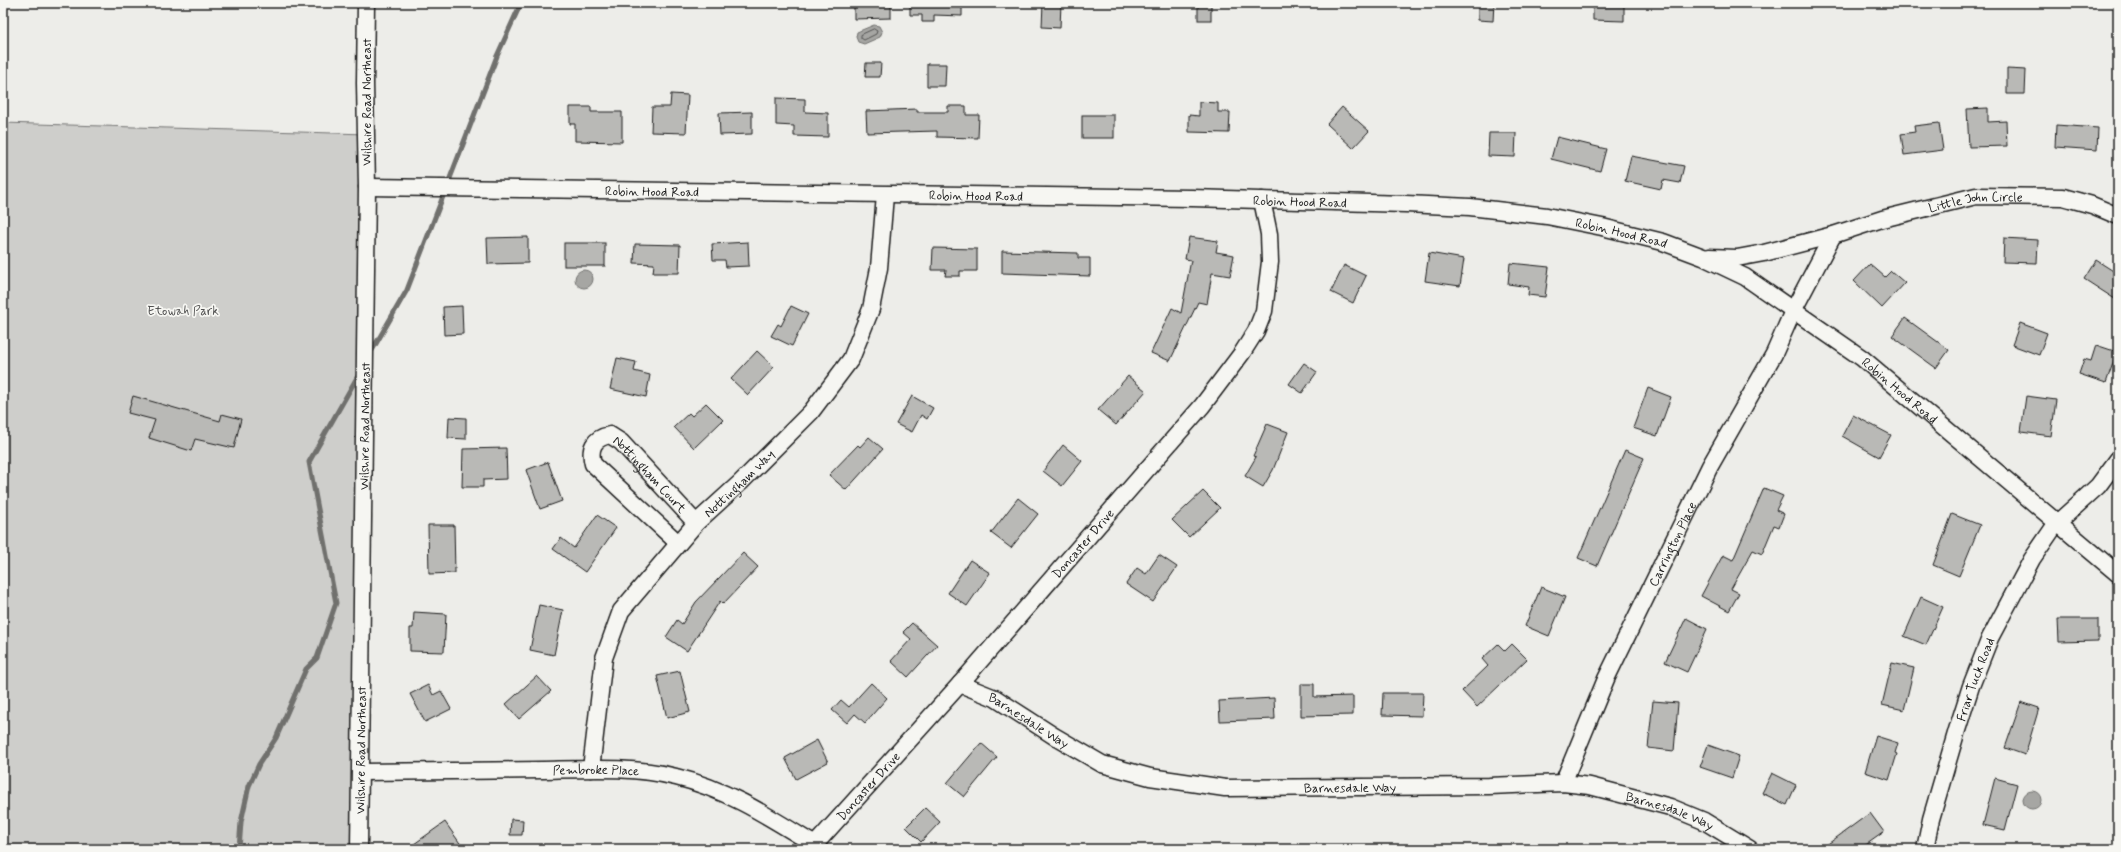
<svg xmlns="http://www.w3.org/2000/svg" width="2121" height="852" font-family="Mynerve,sans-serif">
<rect width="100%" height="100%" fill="#edede9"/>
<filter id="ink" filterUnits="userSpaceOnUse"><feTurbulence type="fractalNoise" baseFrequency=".025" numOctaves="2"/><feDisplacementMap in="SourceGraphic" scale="8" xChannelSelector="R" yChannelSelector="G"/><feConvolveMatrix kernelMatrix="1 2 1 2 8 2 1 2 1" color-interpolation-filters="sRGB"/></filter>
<g filter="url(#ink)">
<!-- green -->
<polygon fill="#cececb" stroke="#757574" points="3,123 366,134 357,849 3,849"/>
<!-- water -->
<g fill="#a6a6a3" stroke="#6f6f6d">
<polygon points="874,25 879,26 882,32 880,37 864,44 858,42 856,37 857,32"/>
<circle cx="584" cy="279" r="9"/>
<circle cx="2032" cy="800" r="9"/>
</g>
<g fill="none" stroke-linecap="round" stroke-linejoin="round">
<!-- shore -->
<polygon stroke="#535352" stroke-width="1" points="874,29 877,31 876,34 864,40 861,38 861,35"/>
<!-- stream -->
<g stroke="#6f6f6d" stroke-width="5">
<polyline points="370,354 407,290 497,56 521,3"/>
<polyline points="239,849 241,822 249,786 259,764 276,738 306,669 317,658 336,603 309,462 359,374"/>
</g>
</g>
<!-- building -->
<g fill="#b9b9b6" stroke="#1c1c1c">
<polygon points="854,3 891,3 891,18 854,19"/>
<polygon points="910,3 962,3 962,16 934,15 934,22 922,22 922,15 910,15"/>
<polygon points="1043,3 1061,3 1060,28 1042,27"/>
<rect x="1198" y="3" width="13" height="17"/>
<polygon points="1478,3 1494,3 1493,21 1478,20"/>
<polygon points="1593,3 1624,3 1624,21 1593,20"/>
<polygon points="866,63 881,63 880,77 865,77"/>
<polygon points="927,64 946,64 945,86 927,86"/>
<polygon points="2007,69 2026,70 2025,94 2007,94"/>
<polygon points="671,94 688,95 686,133 651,132 652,107 670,107"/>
<polygon points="776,98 805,99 805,112 828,113 828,137 794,136 794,126 776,125"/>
<polygon points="1199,102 1218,103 1218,112 1230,112 1229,133 1189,132 1189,115 1199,116"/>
<polygon points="948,106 966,106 966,115 979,115 978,138 937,137 937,131 867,133 866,111 917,109 917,112 948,112"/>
<polygon points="570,107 591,107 591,112 622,112 622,142 575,141 575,124 570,124"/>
<polygon points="1342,107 1369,131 1353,148 1327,124"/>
<polygon points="1988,108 1988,122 2006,121 2007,146 1969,147 1967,109"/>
<polygon points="752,112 752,134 720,135 719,113"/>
<rect x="1082" y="115" width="32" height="23"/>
<polygon points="1939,123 1943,150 1904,155 1901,134 1915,132 1914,126"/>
<polygon points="2056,125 2098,128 2097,150 2055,147"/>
<polygon points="1489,133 1516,133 1515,157 1488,156"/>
<polygon points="1557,137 1606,149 1600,171 1551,159"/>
<polygon points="1631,156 1684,166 1680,183 1663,180 1661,189 1625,181"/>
<polygon points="528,237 528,263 488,264 487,238"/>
<polygon points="1189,237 1218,241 1216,252 1234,255 1230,276 1212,273 1207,304 1198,302 1170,361 1151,353 1172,308 1181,313 1191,260 1185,259"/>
<polygon points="2004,238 2038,240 2037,263 2003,262"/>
<polygon points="748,242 749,266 726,267 725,260 713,260 712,244"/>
<rect x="564" y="243" width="41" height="23"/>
<polygon points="635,244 680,245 679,273 653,273 654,264 634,263"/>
<polygon points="933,248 977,249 977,271 960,271 960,276 945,276 946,270 932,270"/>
<polygon points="1002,251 1078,253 1078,258 1090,258 1090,276 1002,273"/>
<polygon points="1429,253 1464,259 1460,286 1425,281"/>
<polygon points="2096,260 2118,274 2118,301 2084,279"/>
<polygon points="1510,263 1549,267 1545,297 1528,295 1529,287 1508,284"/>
<polygon points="1870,264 1885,277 1891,271 1905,283 1882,308 1854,281"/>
<polygon points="1344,265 1366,276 1353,303 1331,292"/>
<polygon points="462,306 463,334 444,335 443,307"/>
<polygon points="791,306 808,314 792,346 771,336 778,324 781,326"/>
<polygon points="1905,318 1949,350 1936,368 1892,336"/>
<polygon points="2020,323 2047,333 2039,355 2012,345"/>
<polygon points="2096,345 2117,352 2106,383 2079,374 2084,359 2091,361"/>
<polygon points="757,351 774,367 748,395 731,379"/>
<polygon points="617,358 636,362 634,371 650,375 646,397 610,389"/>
<polygon points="1304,363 1317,372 1302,393 1289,384"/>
<polygon points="1128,376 1146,391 1116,425 1098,410"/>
<polygon points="1648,388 1671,397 1657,436 1633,428"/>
<polygon points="133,396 220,421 222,414 241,419 234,448 195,439 191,451 149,438 155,420 128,413"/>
<polygon points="912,396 933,408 927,419 921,415 912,432 896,424"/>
<polygon points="2026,396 2056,400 2051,436 2021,432"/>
<polygon points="706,403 723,420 694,448 674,427 689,413 692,416"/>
<polygon points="1853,415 1891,435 1879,457 1842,436"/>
<polygon points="449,417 466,418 466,439 448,438"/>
<polygon points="1267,424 1288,432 1273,470 1263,487 1245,476 1256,457 1253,456"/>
<polygon points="869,437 883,449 846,490 829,475 858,445 860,447"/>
<polygon points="1063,445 1082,461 1062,486 1043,471"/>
<polygon points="506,448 507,479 483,480 483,487 462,487 463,449"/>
<polygon points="1625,450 1644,458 1597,566 1578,558"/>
<polygon points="548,462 562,501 540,509 526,470"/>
<polygon points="1764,488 1783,496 1776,510 1784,514 1779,527 1774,525 1762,554 1753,550 1731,589 1739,593 1729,611 1701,596 1723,555 1733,560"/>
<polygon points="1203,491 1220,508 1189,537 1172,520"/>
<polygon points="1018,498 1038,514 1011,548 991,533"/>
<polygon points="1952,514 1980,525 1959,576 1933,565"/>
<polygon points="597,515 616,528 585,572 553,549 561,538 574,548"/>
<polygon points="428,525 454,525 455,573 429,574"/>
<polygon points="743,553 758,567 723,604 720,601 687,651 666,637 677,620 682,624 696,602"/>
<polygon points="1159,555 1177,567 1153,602 1126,584 1137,568 1146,574"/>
<polygon points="970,560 990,573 967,606 948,593"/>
<polygon points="1541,587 1565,597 1549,636 1525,626"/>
<polygon points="1921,597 1943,607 1926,645 1904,636"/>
<polygon points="539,605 563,610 554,655 530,650"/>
<polygon points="414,612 446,614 444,652 410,651 410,628 413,628"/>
<polygon points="1686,618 1707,629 1687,672 1665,662"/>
<polygon points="2058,619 2098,619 2098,641 2059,642"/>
<polygon points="912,623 937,645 908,677 891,661 911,639 903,632"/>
<polygon points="1498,644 1505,651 1512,644 1527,659 1477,707 1462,691 1488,666 1482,659"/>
<polygon points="1892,663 1914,668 1904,710 1882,705"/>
<polygon points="680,671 690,712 667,718 657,676"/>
<polygon points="537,676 551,691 519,719 506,704"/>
<polygon points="871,683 887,698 865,723 855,714 847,723 832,710 841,700 849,707"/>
<polygon points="1301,684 1314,684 1314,697 1353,696 1353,715 1301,716"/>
<polygon points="428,685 433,695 441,691 451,709 425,722 410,694"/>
<polygon points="1383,693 1423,693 1422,716 1382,715"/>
<polygon points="1274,698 1275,719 1220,721 1219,701"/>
<polygon points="1653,701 1678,703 1674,751 1648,748"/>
<polygon points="2021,702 2039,708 2025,755 2005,748"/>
<polygon points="1876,736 1898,743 1895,753 1897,754 1889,780 1865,772"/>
<polygon points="817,740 828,762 796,779 785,758"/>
<polygon points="981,743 997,757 964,797 947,783"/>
<polygon points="1708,745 1739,756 1732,778 1700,767"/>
<polygon points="1772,773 1796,785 1787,805 1762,793"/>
<polygon points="1995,778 2017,784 2005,830 1983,825"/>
<polygon points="925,808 940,822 921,842 906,827"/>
<polygon points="1870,813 1884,832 1860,849 1821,849"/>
<polygon points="511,819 523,820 522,835 510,835"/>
<polygon points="445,822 464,849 407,849"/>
</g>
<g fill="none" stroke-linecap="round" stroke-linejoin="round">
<!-- minor casing -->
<g stroke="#1c1c1c" stroke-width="19">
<g id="minor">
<path id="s1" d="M367,187l825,11 214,6 64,3 77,9 55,11 61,15 40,15 42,20 117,81 256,216"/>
<path id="s2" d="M1709,257l28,1 27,-5 69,-18 49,-16 94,-23 87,1 29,8 26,11"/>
<path id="s3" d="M677,542l-84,-78c-4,-15 0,-26 17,-29l11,7 75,81"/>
<path id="s4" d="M960,684l35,14 59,38 48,28 48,13 75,11 264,-2 74,-3 27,3 80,21 34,14 46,28"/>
<path id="s5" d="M591,769l13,-111 17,-47 75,-88 45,-41 70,-70 40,-53 20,-50 8,-41 6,-73"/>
<path id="s6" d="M361,772c61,-1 121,-1 182,-2 44,-1 91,-4 133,7 51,12 95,41 139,68"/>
<path id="s7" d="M1563,783l43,-104 104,-213 64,-112 19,-43 40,-76"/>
<path id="s8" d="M359,849l8,-662 -2,-104 1,-80"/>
<path id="s9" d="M811,849l149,-165 242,-278 40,-53 14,-22 8,-20 6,-49 -1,-28 -7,-34"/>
<path id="s10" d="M1925,849l6,-30 26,-89 14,-44 19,-48 42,-79 24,-35 42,-38 20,-27"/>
</g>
</g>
<!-- minor -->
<use href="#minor" stroke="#f6f6f2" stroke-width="16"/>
</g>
</g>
<g text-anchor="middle" stroke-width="3.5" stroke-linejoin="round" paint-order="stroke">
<!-- street labels -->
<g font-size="13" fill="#1c1c1c" stroke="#f6f6f2">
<text transform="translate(366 102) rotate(-90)" y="5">Wilshire Road Northeast</text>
<text dy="5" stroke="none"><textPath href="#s1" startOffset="285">Robin Hood Road</textPath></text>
<text dy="5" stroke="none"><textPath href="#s1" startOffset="609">Robin Hood Road</textPath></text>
<text dy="5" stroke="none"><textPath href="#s1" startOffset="933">Robin Hood Road</textPath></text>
<text dy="5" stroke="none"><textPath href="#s2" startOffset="274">Little John Circle</textPath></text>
<text dy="5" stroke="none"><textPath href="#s1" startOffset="1257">Robin Hood Road</textPath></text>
<text dy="5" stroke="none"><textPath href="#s1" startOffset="1581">Robin Hood Road</textPath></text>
<text dy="5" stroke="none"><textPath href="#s8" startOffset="423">Wilshire Road Northeast</textPath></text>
<text dy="5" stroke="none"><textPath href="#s3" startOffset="210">Nottingham Court</textPath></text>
<text dy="5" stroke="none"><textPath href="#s5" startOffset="336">Nottingham Way</textPath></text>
<text dy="5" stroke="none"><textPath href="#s9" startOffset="409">Doncaster Drive</textPath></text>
<text dy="5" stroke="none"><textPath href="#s7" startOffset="263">Carrington Place</textPath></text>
<text dy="5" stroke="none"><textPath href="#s10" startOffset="177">Friar Tuck Road</textPath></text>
<text dy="5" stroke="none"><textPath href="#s4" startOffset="78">Barnesdale Way</textPath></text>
<text dy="5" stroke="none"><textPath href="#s8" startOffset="99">Wilshire Road Northeast</textPath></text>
<text dy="5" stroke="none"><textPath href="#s6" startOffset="235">Pembroke Place</textPath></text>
<text dy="5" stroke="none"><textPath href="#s9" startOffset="85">Doncaster Drive</textPath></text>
<text dy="5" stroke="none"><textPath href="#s4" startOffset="414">Barnesdale Way</textPath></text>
<text dy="5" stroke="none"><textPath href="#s4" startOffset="738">Barnesdale Way</textPath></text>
</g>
<!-- park labels -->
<g font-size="13" fill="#515151" stroke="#f6f6f2">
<text x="183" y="315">Etowah Park</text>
</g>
</g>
<!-- margin -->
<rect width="2121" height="852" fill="none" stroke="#f6f6f2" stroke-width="16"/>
<rect x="8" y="8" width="2105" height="836" fill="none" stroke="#1c1c1c" stroke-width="1.5" filter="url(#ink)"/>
</svg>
